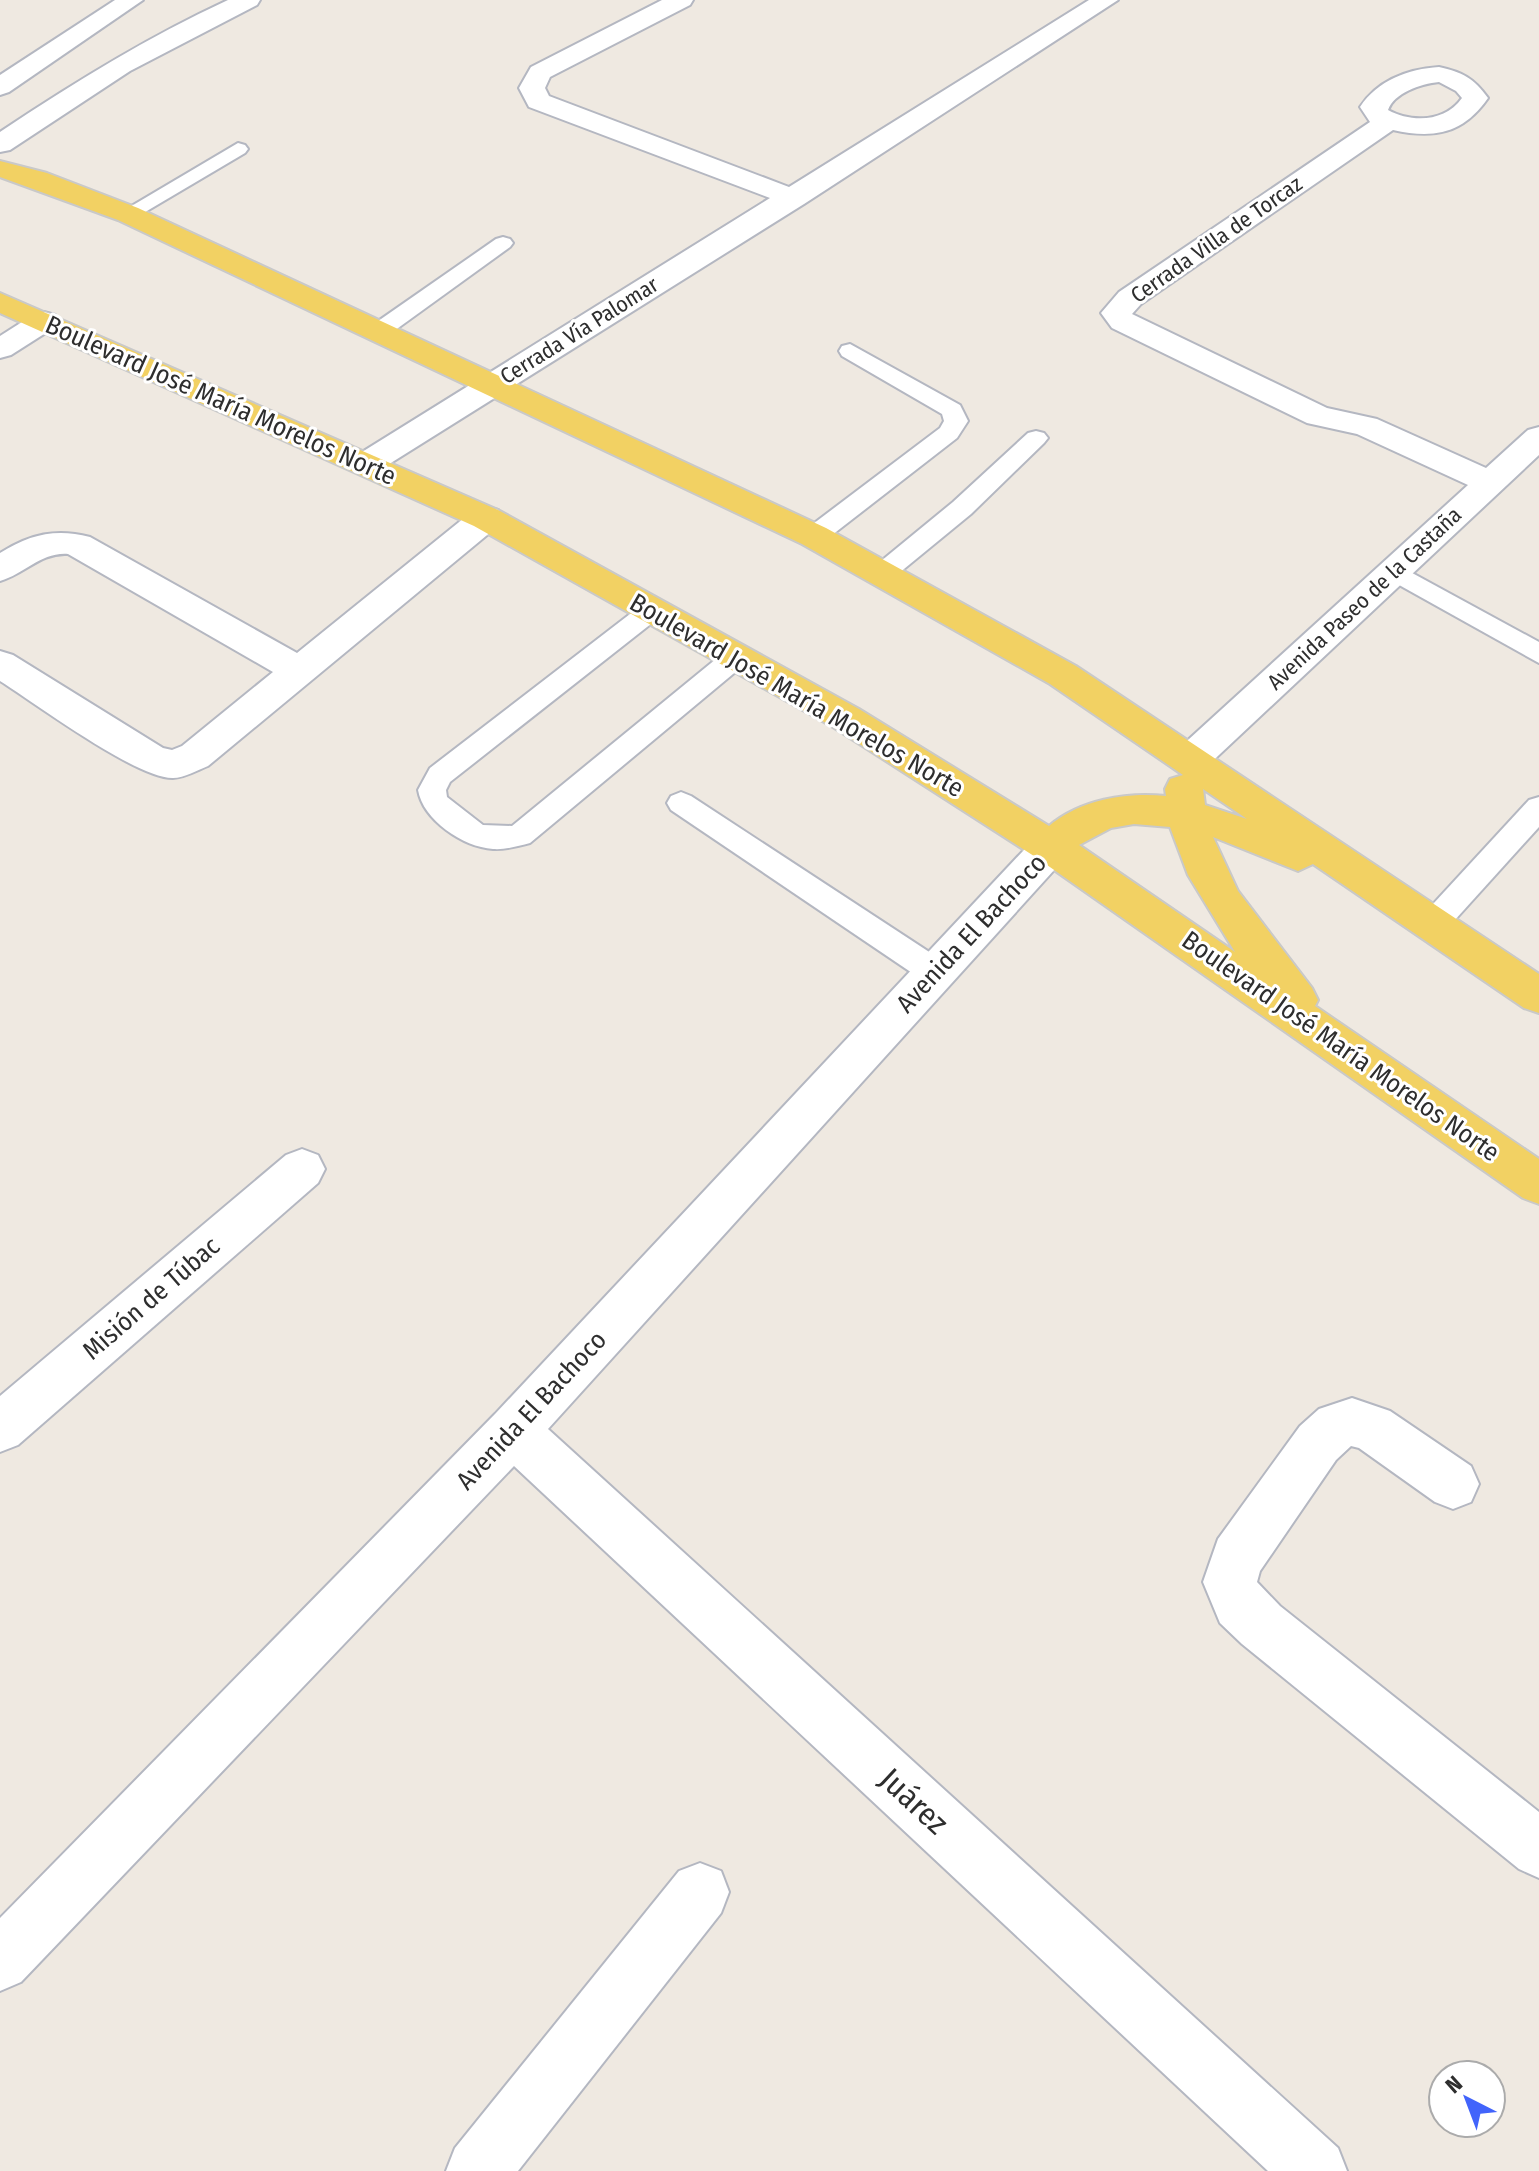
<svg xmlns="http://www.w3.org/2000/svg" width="1539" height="2171" font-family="'Fira Sans Condensed',sans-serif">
<rect width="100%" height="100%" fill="#efe9e1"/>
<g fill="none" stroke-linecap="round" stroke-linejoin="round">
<!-- lane casing -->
<g stroke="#b4b7c1" stroke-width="4">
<g id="lane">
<polygon points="238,143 245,145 248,149 245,153 135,218 128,220 118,214"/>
<polygon points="503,237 510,239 513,243 510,247 387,336 371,336 368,331 371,326 496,239"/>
<polygon points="850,344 960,405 968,421 957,438 823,542 805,542 802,536 805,530 940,428 944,421 942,414 842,356 839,351 842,346"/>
<polygon points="1036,431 1044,433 1048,438 1044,443 971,514 893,578 884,580 875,578 871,572 875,566 953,502 1028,433"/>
<polygon points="1392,562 1539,642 1539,663 1383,576 1379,570 1383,564"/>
<path d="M652,601l9,3 4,6 -4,6 -211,166 -4,8 1,7 36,28 29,1 215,-176 9,-2 9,2 4,7 -4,7 -215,179c-12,3 -25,7 -37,6 -30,-2 -70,-29 -75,-59l12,-22 213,-164z"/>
<polygon points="681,792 691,796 946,963 950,972 946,981 935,984 924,981 671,810 667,803 671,796"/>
<polygon points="1539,797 1539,827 1444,932 1433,936 1422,932 1418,924 1422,916 1529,800"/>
</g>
</g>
<!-- street casing -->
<g stroke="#b4b7c1" stroke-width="4">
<g id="street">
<polygon points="115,0 143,0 9,92 0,95 0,75"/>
<path d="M228,0h32l-3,5 -127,66 -120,79 -10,2v-20c73,-49 148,-95 228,-132z"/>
<polygon points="662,0 693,0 690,5 550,77 545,88 549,96 789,187 1089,0 1118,0 804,204 378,471 366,474 354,471 350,464 354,457 770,198 529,107 519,88 531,67"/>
<path d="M1439,67c23,5 35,11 49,31 -25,36 -54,41 -95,32l-252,174 -9,10 195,94 50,11 109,49 42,-38 11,-3v28l-336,315 -13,4 -13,-4 -6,-10 6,-10 291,-265 -111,-51 -50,-11 -195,-95 -11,-15 18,-21 251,-170 -10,-15c18,-27 48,-38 79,-40zM1439,82l17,9 6,7c-17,24 -50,25 -74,12 6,-17 32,-26 51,-28z"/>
<polygon points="44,312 55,315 59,321 55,327 11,355 0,358 0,336 33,315"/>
<path d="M486,507l12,3 5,8 -5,8 -290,240c-10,4 -24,12 -35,12 -36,1 -138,-75 -173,-97v-30l13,4 150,93 9,2 10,-4 91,-74 -205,-118c-27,-2 -43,20 -68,27v-28c30,-19 56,-25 90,-16l207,116 177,-143z"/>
<polygon points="1051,832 1065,836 1071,847 1065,858 548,1429 1338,2148 1347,2171 1268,2171 514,1466 21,1982 0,1991 0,1918 495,1414 1037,836"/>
<polygon points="302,1149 318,1155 325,1169 318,1183 18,1445 0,1452 0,1396 286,1155"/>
<polygon points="1352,1398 1390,1411 1471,1466 1479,1484 1471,1502 1453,1509 1435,1502 1359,1448 1351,1446 1336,1460 1260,1571 1257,1582 1280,1606 1539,1812 1539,1878 1519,1869 1242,1644 1220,1623 1203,1582 1218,1539 1300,1426 1319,1409"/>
<polygon points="700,1863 721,1871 729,1892 721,1913 518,2171 446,2171 455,2148 679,1871"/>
</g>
</g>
<!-- primary casing -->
<g stroke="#c9c9c9" stroke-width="4">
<path id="primary" d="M0,161l47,12 91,35 688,320 250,138 463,308v39l-15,-5 -211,-144 -15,7 -85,-34 25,54 74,97 6,12 -3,6 224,153v45l-16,-6 -486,-340 -204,-131 -359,-201 -474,-213v-20l498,217 361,199 190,117c31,-26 76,-34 117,-30l-1,-7 5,-10 13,-4 -133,-91 -248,-140 -684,-324 -118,-43zM1203,789l44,30 -42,-14zM1134,824l36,3 18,48 47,77 -156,-107 32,-17z"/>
</g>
<!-- lane -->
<use href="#lane" fill="#fff" fill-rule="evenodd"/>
<!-- street -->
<use href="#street" fill="#fff" fill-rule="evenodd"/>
<!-- primary -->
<use href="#primary" fill="#f2d163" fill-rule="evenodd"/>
</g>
<g text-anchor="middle" stroke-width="6" stroke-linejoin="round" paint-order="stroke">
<!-- far-street labels -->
<g font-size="22" fill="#2e2e2e" stroke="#fff">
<text transform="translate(1216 239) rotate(-35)" y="8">Cerrada Villa de Torcaz</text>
<text transform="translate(579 330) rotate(-32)" y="8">Cerrada Vía Palomar</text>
<text transform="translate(1364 598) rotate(-43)" y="8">Avenida Paseo de la Castaña</text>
</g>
<!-- street labels -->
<g font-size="26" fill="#2e2e2e" stroke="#fff">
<text transform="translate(221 400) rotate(24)" y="9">Boulevard José María Morelos Norte</text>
<text transform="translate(797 695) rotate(30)" y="9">Boulevard José María Morelos Norte</text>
<text transform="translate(971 933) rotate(-47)" y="9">Avenida El Bachoco</text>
<text transform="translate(1341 1046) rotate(35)" y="9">Boulevard José María Morelos Norte</text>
<text transform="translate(151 1298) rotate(-41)" y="9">Misión de Túbac</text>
<text transform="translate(531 1410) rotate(-47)" y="9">Avenida El Bachoco</text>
</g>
<!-- near-street labels -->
<g font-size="32" fill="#2e2e2e" stroke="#fff">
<text transform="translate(914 1801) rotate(43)" y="11">Juárez</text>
</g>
</g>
<!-- north arrow -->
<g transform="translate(1467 2099) rotate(318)"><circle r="38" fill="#ffffff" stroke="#ababab" stroke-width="2"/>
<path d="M0-6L14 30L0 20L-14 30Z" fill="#4264fb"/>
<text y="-12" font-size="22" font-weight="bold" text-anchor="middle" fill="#2e2e2e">N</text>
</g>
</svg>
